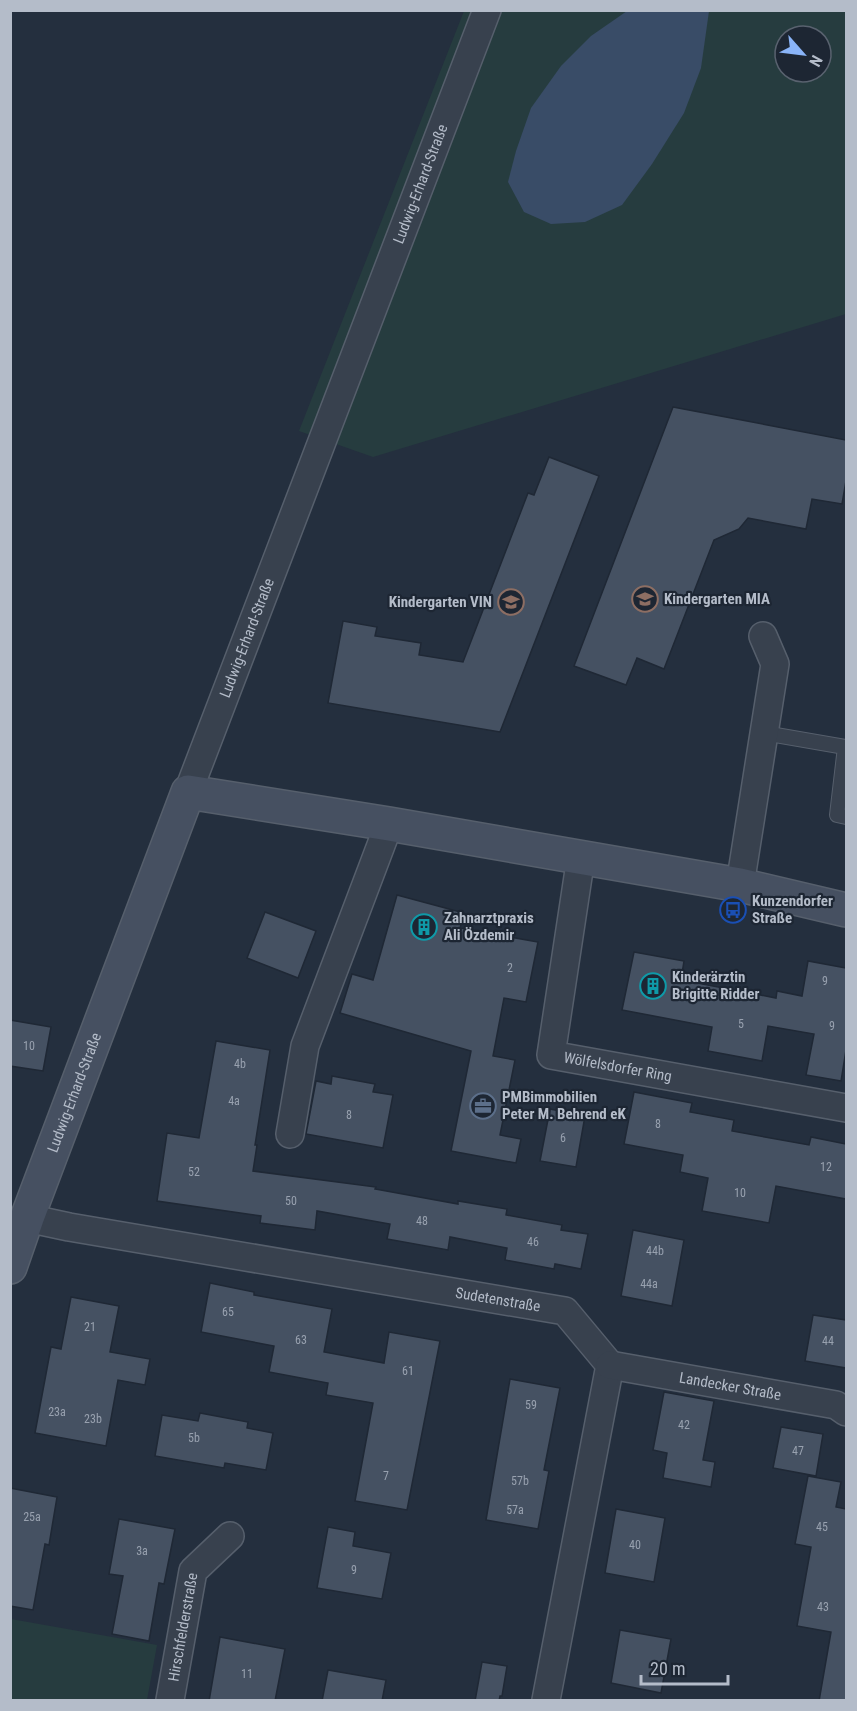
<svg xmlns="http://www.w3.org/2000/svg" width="857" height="1711" font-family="'Roboto Condensed',sans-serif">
<rect width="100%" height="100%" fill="#242f3e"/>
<!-- green -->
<g fill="#263c3f" fill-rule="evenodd">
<path d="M464,11h382v303l-473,143 -74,-26zM785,36h36v36h-36z"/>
<polygon points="11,1619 157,1645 147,1700 11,1700"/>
</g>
<!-- water -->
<polygon fill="#394c67" points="627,11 709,11 701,68 684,113 652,164 622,205 585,222 551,224 524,212 508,182 516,151 531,108 561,66 591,36"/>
<!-- building -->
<g fill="#455162" stroke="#1f2835" stroke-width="1.5">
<polygon points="673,407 846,440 846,481 842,504 812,499 806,529 748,518 739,529 714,540 664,669 637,658 626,685 574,666"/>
<polygon points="549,457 599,476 500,732 328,703 343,621 377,627 375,636 421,643 419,655 463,662 528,493 534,495"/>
<polygon points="397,895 464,913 460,928 538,942 526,1002 504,998 493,1056 515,1060 500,1135 521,1139 516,1163 451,1151 471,1051 340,1013 352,974 373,980"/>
<polygon points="265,912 316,931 298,978 247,958"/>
<polygon points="634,952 684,961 681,980 776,998 777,991 802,996 808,961 846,968 846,1050 841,1081 806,1075 814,1034 768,1026 762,1061 708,1051 712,1027 622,1010"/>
<polygon points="10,1020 51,1027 43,1071 10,1066"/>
<polygon points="216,1041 270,1050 255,1145 257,1145 253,1171 376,1187 375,1189 458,1204 458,1201 507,1209 506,1215 562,1225 561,1230 588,1234 581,1269 555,1264 554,1269 505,1260 507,1248 450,1237 448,1250 387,1239 390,1224 317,1211 315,1230 260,1223 261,1216 157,1201 167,1133 199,1138"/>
<polygon points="332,1076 375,1084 373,1092 393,1095 383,1148 306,1134 316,1081 331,1084"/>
<polygon points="634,1092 692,1103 690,1112 734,1120 732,1131 809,1145 811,1137 846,1144 846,1199 776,1186 769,1223 702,1211 708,1178 680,1172 683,1155 624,1144"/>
<polygon points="550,1109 585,1116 576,1167 540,1161"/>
<polygon points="633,1230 684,1240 672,1306 621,1296"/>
<polygon points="210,1283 254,1292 254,1295 332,1309 324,1352 384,1363 389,1332 440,1341 407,1510 355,1501 373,1403 326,1395 328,1383 269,1372 274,1346 201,1332"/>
<polygon points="71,1297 119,1306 110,1352 150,1359 145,1385 118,1380 106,1446 35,1433 51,1347 61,1349"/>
<polygon points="813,1315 846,1320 846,1368 805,1361"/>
<polygon points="510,1379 560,1388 544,1470 549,1471 538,1529 486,1520"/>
<polygon points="664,1392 714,1401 703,1460 715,1462 711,1487 663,1478 667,1453 653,1450"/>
<polygon points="200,1413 248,1422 247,1428 273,1433 266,1470 225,1463 224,1468 155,1456 162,1415 198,1421"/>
<polygon points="781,1427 823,1434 816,1476 773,1468"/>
<polygon points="808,1476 841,1482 836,1507 846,1509 846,1701 819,1701 831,1632 797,1626 811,1547 795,1544"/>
<polygon points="10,1488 57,1497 49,1545 45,1544 33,1610 10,1606"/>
<polygon points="616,1509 665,1518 654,1582 605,1573"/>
<polygon points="119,1519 175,1529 164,1584 159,1583 149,1641 112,1634 123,1576 109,1574"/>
<polygon points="328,1527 355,1532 353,1546 391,1553 382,1599 317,1588"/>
<polygon points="620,1630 671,1639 661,1693 611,1683"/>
<polygon points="220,1637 285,1649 275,1701 209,1701"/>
<polygon points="482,1662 507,1666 502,1696 500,1696 499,1701 475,1701"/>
<polygon points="328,1670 386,1680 382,1701 322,1701"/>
</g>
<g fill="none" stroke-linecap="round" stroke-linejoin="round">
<!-- lane casing -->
<g stroke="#565f6c" stroke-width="16">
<polyline id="lane" points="764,733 845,747 837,815 846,817"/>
</g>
<!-- street casing -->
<g stroke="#565f6c" stroke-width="30">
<g id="street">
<path id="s1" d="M188,792l299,-782"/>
<path id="s2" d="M581,857l-30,198 295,53"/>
<polyline points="740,885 775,664 763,636"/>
<polyline points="290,1134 305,1046 389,824"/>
<path id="s3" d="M27,1218l42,9 496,84 45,54 -64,335"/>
<path id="s4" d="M610,1365l226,40 10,7"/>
<path id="s5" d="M170,1700l23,-129 37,-35"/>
</g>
</g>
<!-- secondary casing -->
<g stroke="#565f6c" stroke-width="36">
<g id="secondary">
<path id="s6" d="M10,1267l17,-49 161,-426 201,32 351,61 106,25"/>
</g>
</g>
<!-- lane -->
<use href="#lane" stroke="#38414e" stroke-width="14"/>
<!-- street -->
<use href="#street" stroke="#38414e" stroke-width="27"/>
<!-- secondary -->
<use href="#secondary" stroke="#465061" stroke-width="33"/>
</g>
<!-- icons -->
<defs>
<g id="school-ring" transform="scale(1.35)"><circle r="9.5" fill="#1d2633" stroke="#8d6e63" stroke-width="1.5"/><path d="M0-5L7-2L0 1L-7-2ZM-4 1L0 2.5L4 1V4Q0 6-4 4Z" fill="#8d6e63"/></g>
<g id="bus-ring" transform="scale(1.35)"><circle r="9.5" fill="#1d2633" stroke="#1a4fb4" stroke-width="1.5"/><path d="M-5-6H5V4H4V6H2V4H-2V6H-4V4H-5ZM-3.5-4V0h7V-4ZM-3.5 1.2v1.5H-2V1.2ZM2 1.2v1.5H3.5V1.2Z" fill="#1a4fb4"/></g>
<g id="building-ring" transform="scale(1.35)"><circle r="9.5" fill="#1d2633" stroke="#0f9aa8" stroke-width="1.5"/><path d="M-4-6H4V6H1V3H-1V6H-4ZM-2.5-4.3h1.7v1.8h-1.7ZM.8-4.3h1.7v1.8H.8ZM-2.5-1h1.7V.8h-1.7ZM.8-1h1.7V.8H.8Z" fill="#0f9aa8"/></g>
<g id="office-ring" transform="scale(1.35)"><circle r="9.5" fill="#1d2633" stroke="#5c6f8a" stroke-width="1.5"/><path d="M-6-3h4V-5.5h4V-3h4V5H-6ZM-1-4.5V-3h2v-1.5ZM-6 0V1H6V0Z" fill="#5c6f8a"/></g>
</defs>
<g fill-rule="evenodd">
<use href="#school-ring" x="645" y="599"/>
<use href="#school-ring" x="511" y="602"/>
<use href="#bus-ring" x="733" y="910"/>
<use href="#building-ring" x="424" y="927"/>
<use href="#building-ring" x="653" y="986"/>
<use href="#office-ring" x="483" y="1106"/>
</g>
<g text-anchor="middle" stroke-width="4.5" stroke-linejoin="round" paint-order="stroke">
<!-- number labels -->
<g font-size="12" fill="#98a1af">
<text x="510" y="972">2</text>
<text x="825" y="985">9</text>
<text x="741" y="1028">5</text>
<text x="832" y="1030">9</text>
<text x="29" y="1050">10</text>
<text x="240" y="1068">4b</text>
<text x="234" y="1105">4a</text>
<text x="349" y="1119">8</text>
<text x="658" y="1128">8</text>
<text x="563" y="1142">6</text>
<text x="826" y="1171">12</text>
<text x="194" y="1176">52</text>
<text x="740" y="1197">10</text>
<text x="291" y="1205">50</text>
<text x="422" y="1225">48</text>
<text x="533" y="1246">46</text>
<text x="655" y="1255">44b</text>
<text x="649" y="1288">44a</text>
<text x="228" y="1316">65</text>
<text x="90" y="1331">21</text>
<text x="301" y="1344">63</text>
<text x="828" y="1345">44</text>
<text x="408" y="1375">61</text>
<text x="531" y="1409">59</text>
<text x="57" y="1416">23a</text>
<text x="93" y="1423">23b</text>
<text x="684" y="1429">42</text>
<text x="194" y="1442">5b</text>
<text x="798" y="1455">47</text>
<text x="386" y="1480">7</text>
<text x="520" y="1485">57b</text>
<text x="515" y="1514">57a</text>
<text x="32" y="1521">25a</text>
<text x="822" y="1531">45</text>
<text x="635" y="1549">40</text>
<text x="142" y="1555">3a</text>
<text x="354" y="1574">9</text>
<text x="823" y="1611">43</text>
<text x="247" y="1678">11</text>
</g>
<!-- street labels -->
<g font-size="15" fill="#b4bcc9" stroke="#1d2633">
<text dy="5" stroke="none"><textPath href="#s1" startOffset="651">Ludwig-Erhard-Straße</textPath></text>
<text dy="5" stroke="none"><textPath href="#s1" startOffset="165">Ludwig-Erhard-Straße</textPath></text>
<text dy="5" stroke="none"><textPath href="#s2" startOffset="268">Wölfelsdorfer Ring</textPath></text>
<text dy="5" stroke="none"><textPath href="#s6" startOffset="186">Ludwig-Erhard-Straße</textPath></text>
<text dy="5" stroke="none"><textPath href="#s3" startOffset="478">Sudetenstraße</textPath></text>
<text dy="5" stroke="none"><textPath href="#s4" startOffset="122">Landecker Straße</textPath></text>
<text dy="5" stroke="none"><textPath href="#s5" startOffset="74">Hirschfelderstraße</textPath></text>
</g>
<!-- poi labels -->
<g font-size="15" font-weight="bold" fill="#b4bcc9" stroke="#1d2633" text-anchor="start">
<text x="664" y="604">Kindergarten MIA</text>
<text x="492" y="607" text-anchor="end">Kindergarten VIN</text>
<text x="752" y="906">Kunzendorfer<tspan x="752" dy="17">Straße</tspan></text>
<text x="444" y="923">Zahnarztpraxis<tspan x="444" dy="17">Ali Özdemir</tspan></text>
<text x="672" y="982">Kinderärztin<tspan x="672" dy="17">Brigitte Ridder</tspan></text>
<text x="502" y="1102">PMBimmobilien<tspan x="502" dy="17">Peter M. Behrend eK</tspan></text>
</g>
</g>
<!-- border -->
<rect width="857" height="1711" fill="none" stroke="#b4bcc9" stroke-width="24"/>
<!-- north arrow -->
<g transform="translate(803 54) rotate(118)"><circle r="28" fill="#1d2633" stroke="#59626f" stroke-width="1.5"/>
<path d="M0-4.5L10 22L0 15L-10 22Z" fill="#8ab4f8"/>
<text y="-9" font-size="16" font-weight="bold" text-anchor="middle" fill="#b4bcc9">N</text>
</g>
<!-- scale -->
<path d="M641 1675v9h87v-9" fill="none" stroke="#b4bcc9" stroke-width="3"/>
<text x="650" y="1675" font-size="18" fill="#b4bcc9" stroke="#1d2633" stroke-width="4.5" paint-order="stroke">20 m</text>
</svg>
